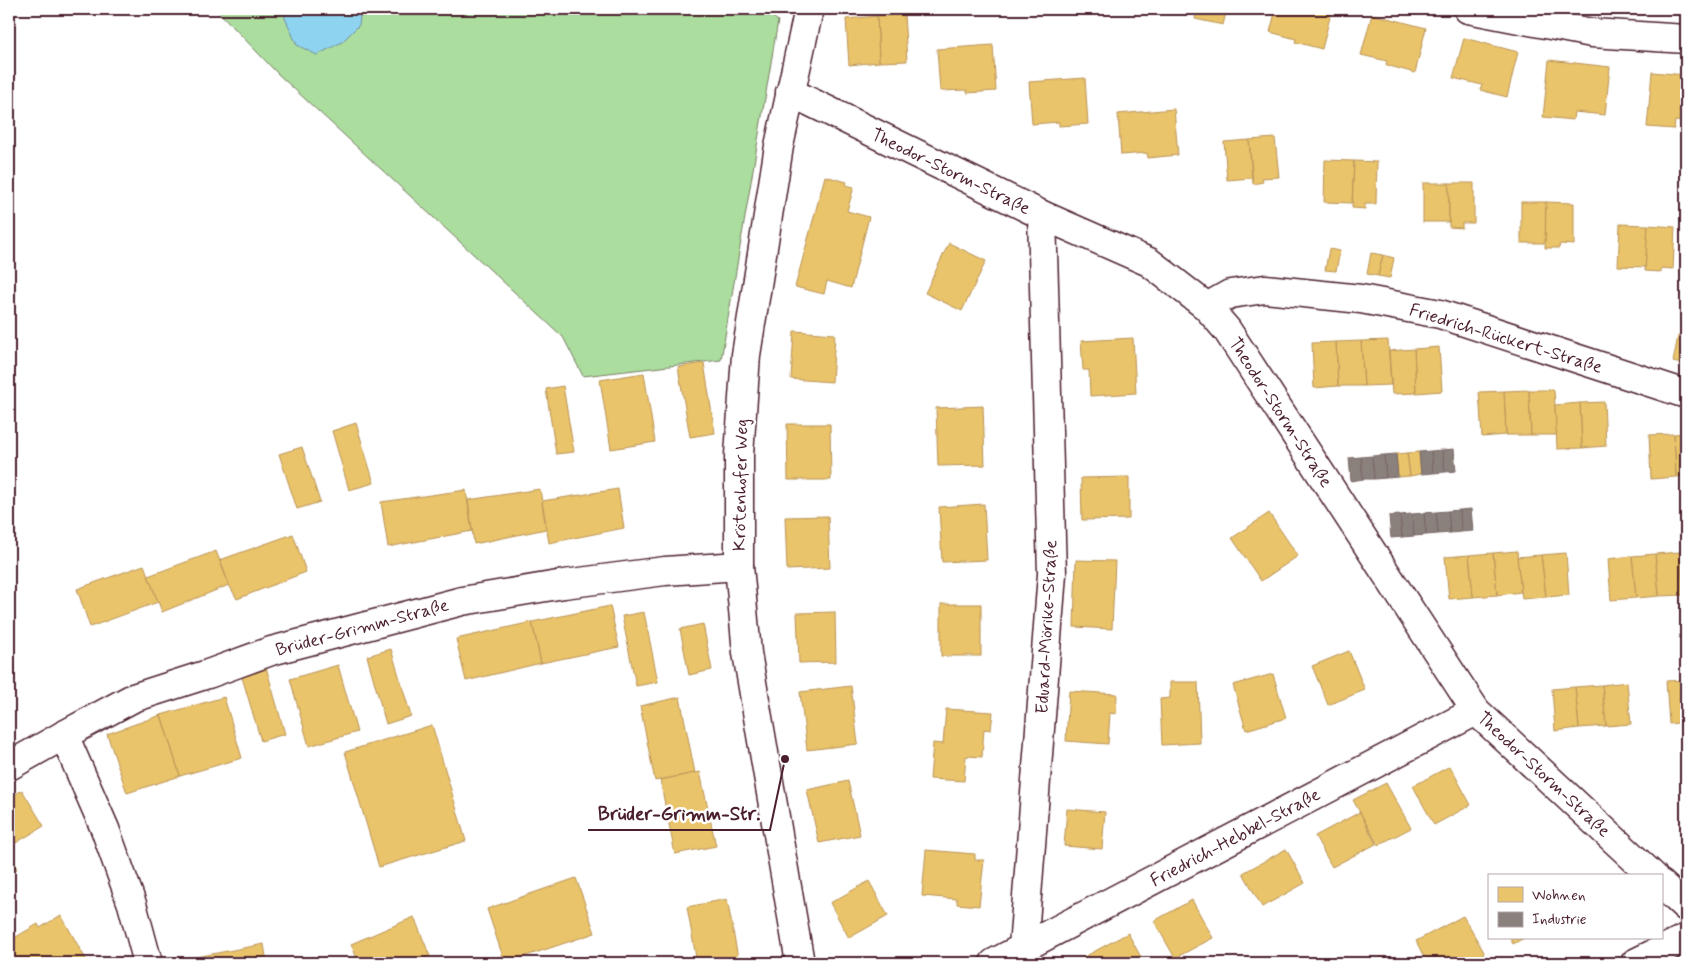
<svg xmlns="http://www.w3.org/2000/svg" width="1695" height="972" font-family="Mynerve,sans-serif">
<rect width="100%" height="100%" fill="#fff"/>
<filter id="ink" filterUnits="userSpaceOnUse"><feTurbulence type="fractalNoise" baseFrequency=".02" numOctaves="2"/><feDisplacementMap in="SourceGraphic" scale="10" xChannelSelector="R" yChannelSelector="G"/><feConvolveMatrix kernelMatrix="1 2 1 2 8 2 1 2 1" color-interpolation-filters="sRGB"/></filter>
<g filter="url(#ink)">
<!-- green -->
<polygon fill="#abdd9e" stroke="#7a7e64" points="216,9 763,9 778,21 721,360 583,376 563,337 278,74"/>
<!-- water -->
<polygon fill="#8ed4f0" stroke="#738ca1" points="284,9 361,9 359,25 342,42 317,55 297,45 285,18"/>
<!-- homes -->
<g fill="#e9c46a" stroke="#b99257">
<polygon points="1175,9 1227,9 1223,25 1195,19 1196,14"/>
<polygon points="1276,9 1332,9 1322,49 1295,42 1296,39 1270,32"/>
<polygon points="904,14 907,61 879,62 877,16"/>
<polygon points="1372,14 1426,28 1415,73 1386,65 1387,61 1361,55"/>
<polygon points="877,16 879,62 849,65 846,19"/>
<polygon points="1464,38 1518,52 1507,97 1480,90 1482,85 1453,78"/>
<polygon points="993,45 996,91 967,93 967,90 940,91 937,49"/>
<polygon points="1549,60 1610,67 1605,115 1574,112 1573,120 1543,117"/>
<polygon points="1652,72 1686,75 1686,122 1675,121 1674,129 1647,127"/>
<polygon points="1085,78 1088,124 1059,126 1059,122 1032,124 1029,82"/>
<polygon points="1174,109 1178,155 1148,158 1147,153 1121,155 1118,114"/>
<polygon points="1275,138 1279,177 1262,178 1263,182 1253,184 1249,140"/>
<polygon points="1249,140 1252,178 1227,180 1224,142"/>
<polygon points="1325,160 1354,161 1352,203 1324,202"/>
<polygon points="1354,161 1377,162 1376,204 1365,204 1365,209 1352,208"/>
<polygon points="825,176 847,182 846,185 854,187 847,211 869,217 851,288 827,281 824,294 795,287"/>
<rect x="1423" y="183" width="26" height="39"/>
<polygon points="1449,183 1474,183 1474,223 1462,223 1462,228 1449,227"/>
<rect x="1521" y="202" width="25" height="41"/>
<polygon points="1546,202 1574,203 1574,245 1560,244 1559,248 1545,248"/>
<polygon points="1620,224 1648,225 1646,267 1618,266"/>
<polygon points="1648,225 1675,227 1673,269 1661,268 1661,272 1645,271"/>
<polygon points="949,243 986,261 962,311 925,293"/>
<polygon points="1329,249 1340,251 1336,271 1325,270"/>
<polygon points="1371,253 1383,255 1378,276 1367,274"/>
<polygon points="1383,255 1394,258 1390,278 1378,276"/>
<polygon points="794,331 835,334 832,382 791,379"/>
<polygon points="1678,336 1686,338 1686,365 1673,362"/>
<polygon points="1133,338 1136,393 1090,396 1089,370 1083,370 1081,341"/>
<polygon points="1388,340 1391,385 1364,386 1361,341"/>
<polygon points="1361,341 1364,386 1338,386 1336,342"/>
<polygon points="1336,342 1338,386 1314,388 1312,343"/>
<polygon points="1439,347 1442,391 1416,393 1414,349"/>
<polygon points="1414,349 1416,393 1392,394 1389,351"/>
<polygon points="704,363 715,433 690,437 678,367"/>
<polygon points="644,373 655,442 611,449 600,380"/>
<polygon points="563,386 574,452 556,454 546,389"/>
<polygon points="1529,390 1531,435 1506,435 1504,391"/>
<polygon points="1529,390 1554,390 1557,435 1531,435"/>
<polygon points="1504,391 1506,435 1482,437 1479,392"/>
<polygon points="1604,402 1606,446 1582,448 1580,403"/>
<polygon points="1580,403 1582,448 1557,449 1555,405"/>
<polygon points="983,406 985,465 938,466 936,408"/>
<polygon points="356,423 374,483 349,490 332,431"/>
<polygon points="787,424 830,424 831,480 788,480"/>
<polygon points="1686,433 1686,476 1676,477 1674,434"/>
<polygon points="1674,434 1676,477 1651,479 1649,435"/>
<polygon points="302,447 320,502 297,509 279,454"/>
<polygon points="1419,452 1421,474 1410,476 1407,453"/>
<polygon points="1407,453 1410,476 1398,477 1396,454"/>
<polygon points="1129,477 1129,519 1082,520 1081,478"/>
<polygon points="540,489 546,529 474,544 468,500"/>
<polygon points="618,489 624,528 549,543 542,501"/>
<polygon points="466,490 472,531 388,547 381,502"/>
<polygon points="984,504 987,560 942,562 939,507"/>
<polygon points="1269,513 1298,556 1261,581 1232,538"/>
<polygon points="828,516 830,568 787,570 785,517"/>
<polygon points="293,534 306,572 237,599 229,585 220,560"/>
<polygon points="216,551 229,585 162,612 148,576"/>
<polygon points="1517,551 1521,592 1497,595 1493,553"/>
<polygon points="1680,552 1684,595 1659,596 1655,554"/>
<polygon points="1680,552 1686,552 1686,594 1684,595"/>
<polygon points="1493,553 1497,595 1473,597 1469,555"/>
<polygon points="1566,553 1569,595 1546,597 1541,555"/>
<polygon points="1655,554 1659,596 1636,598 1632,556"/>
<polygon points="1469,555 1473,597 1449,599 1445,557"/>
<polygon points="1541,555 1546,597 1522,599 1517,557"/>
<polygon points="1632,556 1636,598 1611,600 1608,559"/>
<polygon points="1076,560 1115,561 1112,629 1074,627"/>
<polygon points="144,565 158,602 90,627 77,589"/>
<rect x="941" y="604" width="40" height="52"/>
<polygon points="610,606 619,647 541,663 532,622"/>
<polygon points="644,612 658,682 636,686 622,616"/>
<polygon points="835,612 836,662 799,663 797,613"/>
<polygon points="532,622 541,663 466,681 456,639"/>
<polygon points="703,624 712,670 689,675 680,629"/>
<polygon points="391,649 411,716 386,724 367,656"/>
<polygon points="1349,651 1365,690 1328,705 1312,666"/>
<polygon points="338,665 357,732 309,746 290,679"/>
<polygon points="266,667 285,734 261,741 241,674"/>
<polygon points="1273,674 1286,718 1246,730 1233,685"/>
<polygon points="1686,680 1686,722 1669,724 1666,681"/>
<polygon points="1170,682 1198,682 1200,743 1162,745 1160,699 1170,698"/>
<polygon points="1627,682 1631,724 1606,726 1602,685"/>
<polygon points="1602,685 1606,726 1579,728 1575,687"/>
<polygon points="851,686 858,744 807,750 800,692"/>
<polygon points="1575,687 1579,728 1555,731 1552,689"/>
<polygon points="1069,691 1117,694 1116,714 1110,713 1108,744 1066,741"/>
<polygon points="224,697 242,758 180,776 161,715"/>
<polygon points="680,697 695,773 655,781 640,706"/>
<polygon points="946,709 993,712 991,730 984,729 982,757 966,756 964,781 930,779 933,743 943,744"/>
<polygon points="161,715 180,776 127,793 107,734"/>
<polygon points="432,725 466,841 379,867 345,752"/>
<polygon points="1450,766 1471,805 1434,825 1413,786"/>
<polygon points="700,772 716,846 675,854 660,780"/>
<polygon points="848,781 860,835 819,843 807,790"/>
<polygon points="1386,783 1411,828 1378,845 1353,800"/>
<polygon points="22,790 44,826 9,847 9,798"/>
<polygon points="1067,809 1105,812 1102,849 1064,846"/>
<polygon points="1360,812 1376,844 1332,867 1315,836"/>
<polygon points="1286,849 1305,883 1262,907 1243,873"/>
<polygon points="926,850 975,854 975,860 984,860 979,906 957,904 957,899 922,896"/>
<polygon points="9,856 17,869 9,874"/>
<polygon points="576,878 595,933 505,963 487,909"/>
<polygon points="869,881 888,916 849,938 830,903"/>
<polygon points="727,899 739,963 697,963 687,907"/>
<polygon points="1192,900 1213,938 1175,958 1154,921"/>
<polygon points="61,915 88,963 9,963 9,941 38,924 40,928"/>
<polygon points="1463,916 1484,952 1481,959 1474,963 1427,963 1416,941"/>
<polygon points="414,917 430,956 413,963 359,963 351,944"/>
<polygon points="1128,933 1144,963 1079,963 1077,961"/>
<polygon points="1510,938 1524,938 1513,944"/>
<polygon points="264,944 267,963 191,963 191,958"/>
<polygon points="1382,957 1385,963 1371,963"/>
</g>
<!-- industry -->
<g fill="#8a817c" stroke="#776464">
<polygon points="1454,449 1456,471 1445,472 1442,450"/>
<polygon points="1442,450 1445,472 1433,473 1431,451"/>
<polygon points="1431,451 1433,473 1421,474 1419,452"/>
<polygon points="1396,454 1398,477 1386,478 1384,455"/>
<polygon points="1384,455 1386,478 1374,479 1372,456"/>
<polygon points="1372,456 1374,479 1363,479 1361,457"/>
<polygon points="1361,457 1363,479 1351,481 1349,458"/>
<polygon points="1471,509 1473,531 1461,532 1460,510"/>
<polygon points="1460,510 1461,532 1450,533 1448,511"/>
<polygon points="1448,511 1450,533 1438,534 1436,512"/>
<polygon points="1436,512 1438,534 1426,535 1424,513"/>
<polygon points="1424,513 1426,535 1414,536 1412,514"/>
<polygon points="1412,514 1414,536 1402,537 1400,515"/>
<polygon points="1400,515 1402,537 1391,538 1389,516"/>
</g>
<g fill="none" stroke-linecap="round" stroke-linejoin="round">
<!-- minor casing -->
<g stroke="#4a1f2b" stroke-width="31">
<g id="minor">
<polyline points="1468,9 1592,33 1686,39"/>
<polyline points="790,92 1042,215 1149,262 1207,307 1227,330 1476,711 1653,876"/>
<polyline points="1207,307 1230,294 1265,289 1361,299 1440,314 1686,394"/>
<polyline points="64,735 105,829 132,904 148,963"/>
<polyline points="9,766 64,735 133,698 208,674 271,651 462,601 564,584 665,571 739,566"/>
<polyline points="1661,884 1686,907"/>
<polyline points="1023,948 1052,574 1042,215"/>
<polyline points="994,963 1476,711"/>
<polyline points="1635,963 1686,938"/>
</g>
</g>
<!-- tertiary casing -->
<g stroke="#4a1f2b" stroke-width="31">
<polyline id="tertiary" points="800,963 747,653 739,566 739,455 746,355 779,146 809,9"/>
</g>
<!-- minor -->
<use href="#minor" stroke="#fff" stroke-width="28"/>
<!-- tertiary -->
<use href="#tertiary" stroke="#fff" stroke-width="28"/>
</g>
</g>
<g text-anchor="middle" stroke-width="5" stroke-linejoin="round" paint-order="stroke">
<!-- street labels -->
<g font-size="18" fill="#4a1f2b" stroke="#fff">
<text transform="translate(951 171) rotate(26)" y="6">Theodor-Storm-Straße</text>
<text transform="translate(1506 338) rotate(17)" y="6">Friedrich-Rückert-Straße</text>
<text transform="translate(1281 412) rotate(57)" y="6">Theodor-Storm-Straße</text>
<text transform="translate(740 485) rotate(-89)" y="6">Krötenhofer Weg</text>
<text transform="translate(362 627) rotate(-15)" y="6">Brüder-Grimm-Straße</text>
<text transform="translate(1046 627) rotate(-87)" y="6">Eduard-Mörike-Straße</text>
<text transform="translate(1544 774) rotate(43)" y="6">Theodor-Storm-Straße</text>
<text transform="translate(1235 837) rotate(-28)" y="6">Friedrich-Hebbel-Straße</text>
</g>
</g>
<!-- callouts -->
<path fill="none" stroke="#4a1f2b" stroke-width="2" d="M785 759L770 830H588"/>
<circle fill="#4a1f2b" stroke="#fff" stroke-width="2" cx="785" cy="759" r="5"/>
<g font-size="19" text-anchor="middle" font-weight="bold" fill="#4a1f2b" stroke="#fff" stroke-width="5" stroke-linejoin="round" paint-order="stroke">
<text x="679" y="820">Brüder-Grimm-Str.</text>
</g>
<!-- margin -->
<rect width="1695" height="972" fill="none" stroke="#fff" stroke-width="30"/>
<rect x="15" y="15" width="1665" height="942" fill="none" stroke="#4a1f2b" stroke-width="2" filter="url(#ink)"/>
<!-- legend -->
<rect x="1488" y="874" width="175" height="65" fill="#ffffff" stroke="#b7a5aa"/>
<rect x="1498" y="887" width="25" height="15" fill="#e9c46a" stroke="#b7a5aa"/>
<text x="1532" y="900" font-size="15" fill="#4a1f2b">Wohnen</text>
<rect x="1498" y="912" width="25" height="15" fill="#8a817c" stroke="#b7a5aa"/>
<text x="1532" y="924" font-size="15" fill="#4a1f2b">Industrie</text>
</svg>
